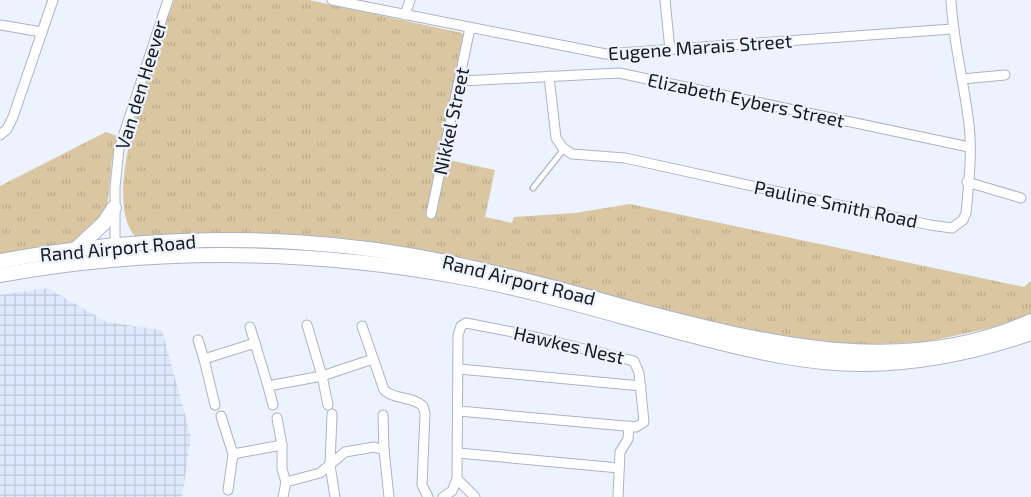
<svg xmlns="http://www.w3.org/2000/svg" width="1031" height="497" font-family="'Exo 2',sans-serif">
<defs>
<pattern id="industrial-grid" width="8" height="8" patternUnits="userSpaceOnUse" patternTransform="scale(1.25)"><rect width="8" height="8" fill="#dee9fd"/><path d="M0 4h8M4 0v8" fill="none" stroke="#bec7d8"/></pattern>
<pattern id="grass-tufts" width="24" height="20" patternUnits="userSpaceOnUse" patternTransform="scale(1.25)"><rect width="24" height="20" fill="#dac6a1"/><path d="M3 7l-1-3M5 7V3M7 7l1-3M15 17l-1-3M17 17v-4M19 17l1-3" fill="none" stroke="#baaa8a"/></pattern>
</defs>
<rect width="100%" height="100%" fill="#ecf3fe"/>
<!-- industrial -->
<polygon fill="url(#industrial-grid)" points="47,288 107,322 162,330 191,437 182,497 0,497 0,295"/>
<!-- grass -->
<g fill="url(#grass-tufts)">
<path d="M174,0h135l153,33 3,4 -26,121 56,12 -10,47 27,6 2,-6 61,-4 55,-9 394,83 7,-6v33l-31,12 -75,16 -74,3 -93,-11 -260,-68 -70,-15 -57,-7 -235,-7c-39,-38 22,-190 38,-237z"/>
<polygon points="106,132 117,136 112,160 107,210 101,221 73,245 0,257 0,186"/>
</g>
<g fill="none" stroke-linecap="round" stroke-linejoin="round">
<!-- lane casing -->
<g stroke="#abb4c6" stroke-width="7">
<polyline id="lane" points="533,188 564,149"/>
</g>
<!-- street casing -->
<g stroke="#abb4c6" stroke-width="11">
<g id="street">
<polyline points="332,0 606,54 952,29"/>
<polyline points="665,0 670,50"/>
<polyline points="405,15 410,0"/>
<polyline points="0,25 42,32"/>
<path d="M549,76l7,62 6,9 10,7 53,4 305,67 22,3 11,-8 3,-7c3,-31 7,-66 2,-96 -5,-39 -15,-77 -17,-117"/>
<polyline points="962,79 1005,75"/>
<polyline points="461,81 619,73 969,147"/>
<polyline points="0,135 7,129 13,117 53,0"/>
<polyline points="967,182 1021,198"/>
<polyline points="431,214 470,28"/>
<polyline points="115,249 115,187 119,149 168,0"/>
<polyline points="307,325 322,376 328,405"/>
<path d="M362,326l22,64c11,10 28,6 39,16l2,8 -3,71 6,12"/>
<polyline points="250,327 255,343"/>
<polyline points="198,340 204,359"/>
<polyline points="459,369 641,386"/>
<polyline points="268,386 273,405"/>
<polyline points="215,405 204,359 255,343 268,386 322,376 373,359"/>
<polyline points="332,414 330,465 335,497"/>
<polyline points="383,415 384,450"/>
<polyline points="221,416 233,454 282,445 282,469 286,482 320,473 345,452 374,447 384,450 389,497"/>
<polyline points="277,418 282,445"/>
<polyline points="458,453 619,468"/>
<polyline points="457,479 475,497"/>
<polyline points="228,490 233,454"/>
<polyline points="283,497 286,482"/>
<polyline points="443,497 452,491 457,479 458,335 461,326 466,323 523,334 634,361 639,373 644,422 636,427 459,411"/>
<polyline points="618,497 620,452 628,439 629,426"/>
</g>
</g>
<!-- primary casing -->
<g stroke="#abb4c6" stroke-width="16">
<g id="primary">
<polyline points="76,249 104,223 114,208"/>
<path d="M0,261c135,-25 278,-29 414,-5 73,13 144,32 215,52 131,34 273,72 402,13"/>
<path d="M0,275c151,-27 305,-26 455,1 80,14 158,39 235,59 57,15 118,30 177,29 57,-1 110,-12 164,-31"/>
</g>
</g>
<!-- lane -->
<use href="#lane" stroke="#fff" stroke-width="4.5"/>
<!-- street -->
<use href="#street" stroke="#fff" stroke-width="9"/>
<!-- primary -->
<use href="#primary" stroke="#fff" stroke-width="14"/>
</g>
<g text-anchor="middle" stroke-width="4.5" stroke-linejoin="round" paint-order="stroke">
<!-- street labels -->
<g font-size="19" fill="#15191f" stroke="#ecf3fe">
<text transform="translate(700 47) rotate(-4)" y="7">Eugene Marais Street</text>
<text transform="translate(141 85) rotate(-73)" y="7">Van den Heever</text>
<text transform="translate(746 100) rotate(12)" y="7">Elizabeth Eybers Street</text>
<text transform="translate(451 121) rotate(-78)" y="7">Nikkel Street</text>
<text transform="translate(836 204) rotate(12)" y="7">Pauline Smith Road</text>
<text transform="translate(118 248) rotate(-5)" y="7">Rand Airport Road</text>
<text transform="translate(519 280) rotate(14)" y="7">Rand Airport Road</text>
<text transform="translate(569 345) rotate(13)" y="7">Hawkes Nest</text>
</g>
</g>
</svg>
